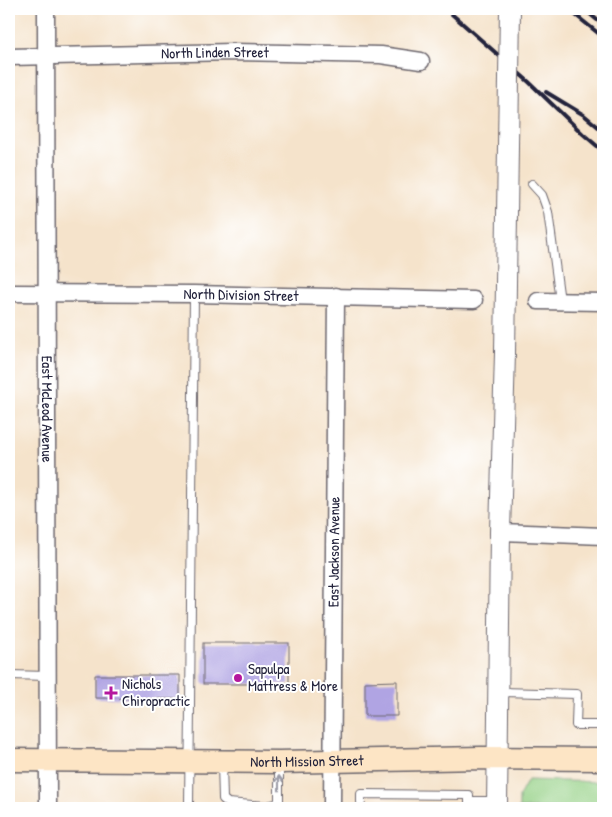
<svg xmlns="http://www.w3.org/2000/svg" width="612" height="817" font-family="'Patrick Hand',sans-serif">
<rect width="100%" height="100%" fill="#fff"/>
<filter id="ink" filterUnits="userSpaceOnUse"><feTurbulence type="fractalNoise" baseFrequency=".02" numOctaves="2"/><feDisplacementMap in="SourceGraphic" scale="10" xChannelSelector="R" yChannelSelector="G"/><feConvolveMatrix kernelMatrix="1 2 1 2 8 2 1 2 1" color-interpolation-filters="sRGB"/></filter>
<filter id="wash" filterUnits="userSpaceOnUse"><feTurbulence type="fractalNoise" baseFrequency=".0096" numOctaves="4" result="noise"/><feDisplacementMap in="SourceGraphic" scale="20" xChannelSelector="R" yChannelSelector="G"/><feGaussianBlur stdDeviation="1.12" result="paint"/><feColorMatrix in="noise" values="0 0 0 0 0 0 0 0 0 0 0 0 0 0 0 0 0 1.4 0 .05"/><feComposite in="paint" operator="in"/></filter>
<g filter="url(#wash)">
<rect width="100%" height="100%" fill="#f5e3cb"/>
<!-- green -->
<polygon fill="#94d085" stroke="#5b7960" points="528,780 603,782 603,808 519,808 519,796"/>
<g id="blocks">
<!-- building -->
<g fill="#b0a4e3">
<rect x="203" y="643" width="86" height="41"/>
<polygon points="95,675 180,675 180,699 95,698"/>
<polygon points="397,681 397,716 365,716 365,682"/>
</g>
</g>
</g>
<g filter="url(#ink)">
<use href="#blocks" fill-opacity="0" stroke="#6c666d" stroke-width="1"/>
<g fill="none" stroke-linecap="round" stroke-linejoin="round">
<!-- service casing -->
<g stroke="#6c666d" stroke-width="10">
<g id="service">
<polyline points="532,184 542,195 548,212 560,301"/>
<polyline points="9,675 48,676"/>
<polyline points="498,692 577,694 576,725 603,725"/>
<polyline points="222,764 223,799 228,803 266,806 279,803"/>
<polyline points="279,764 279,803 281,808"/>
<polyline points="469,801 495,801"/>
<polyline points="361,802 361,794 469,795 469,808"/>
<polyline points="189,808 194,294"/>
</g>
</g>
<!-- minor casing -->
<g stroke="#6c666d" stroke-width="19">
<g id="minor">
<path id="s1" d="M46,9l2,799"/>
<path id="s2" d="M9,57l224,-5 148,3 40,6"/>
<path id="s3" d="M9,293l185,1 280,6"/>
<polyline points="538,301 603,302"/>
<polyline points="500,532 603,536"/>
<path id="s4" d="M332,808l4,-512"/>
</g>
</g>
<!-- tertiary casing -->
<g stroke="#6c666d" stroke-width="22">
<polyline id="tertiary" points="497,808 500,532 505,353"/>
</g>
<!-- secondary casing -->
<g stroke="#6c666d" stroke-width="25">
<g id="secondary">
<path id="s5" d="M9,760l270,2 202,-4 122,1"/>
</g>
</g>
<!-- service -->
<use href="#service" stroke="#fff" stroke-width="8"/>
<!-- minor -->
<use href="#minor" stroke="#fff" stroke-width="16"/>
<!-- tertiary -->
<use href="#tertiary" stroke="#fff" stroke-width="20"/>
<!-- secondary -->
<use href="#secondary" stroke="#fde5c5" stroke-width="22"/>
<!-- rail -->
<g stroke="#22223b" stroke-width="4">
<polyline points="446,9 529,82 583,134 603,151"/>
<polyline points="568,9 603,37"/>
<polyline points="584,9 603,25"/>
<polyline points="546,92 584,115 603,131"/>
</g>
<!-- tertiary-bridge casing -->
<g stroke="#6c666d" stroke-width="22" stroke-linecap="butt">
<polyline id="tertiary-bridge" points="505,353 510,9"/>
</g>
<!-- tertiary-bridge -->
<use href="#tertiary-bridge" stroke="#fff" stroke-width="20"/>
</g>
<!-- one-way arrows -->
<defs><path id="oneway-shaft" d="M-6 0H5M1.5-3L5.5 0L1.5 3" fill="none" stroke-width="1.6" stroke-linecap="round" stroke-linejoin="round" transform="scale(1.25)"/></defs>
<use stroke="#9c9ca7" href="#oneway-shaft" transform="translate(279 783) rotate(-90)"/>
</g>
<!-- markers -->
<g fill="#b5179e" stroke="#fff" stroke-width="2">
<circle cx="238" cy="678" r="5"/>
<path d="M108.5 685.5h5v5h5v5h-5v5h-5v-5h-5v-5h5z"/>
</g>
<g text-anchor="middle" stroke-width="4" stroke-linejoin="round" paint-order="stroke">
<!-- street labels -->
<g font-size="15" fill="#22223b" stroke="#fff">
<text dy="5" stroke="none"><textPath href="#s2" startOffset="206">North Linden Street</textPath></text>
<text dy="5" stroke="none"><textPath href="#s3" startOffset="232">North Division Street</textPath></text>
<text dy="5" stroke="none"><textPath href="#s1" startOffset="400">East McLeod Avenue</textPath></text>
<text dy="5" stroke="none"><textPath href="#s4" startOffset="256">East Jackson Avenue</textPath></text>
<text dy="5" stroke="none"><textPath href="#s5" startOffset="298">North Mission Street</textPath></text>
</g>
<!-- poi labels -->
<g font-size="15" fill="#22223b" stroke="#fff" text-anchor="start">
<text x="248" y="674">Sapulpa<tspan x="248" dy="17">Mattress &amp; More</tspan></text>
<text x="122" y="689">Nichols<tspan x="122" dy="17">Chiropractic</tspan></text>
</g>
</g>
<!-- margin -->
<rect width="612" height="817" fill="none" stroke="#fff" stroke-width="30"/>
</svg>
